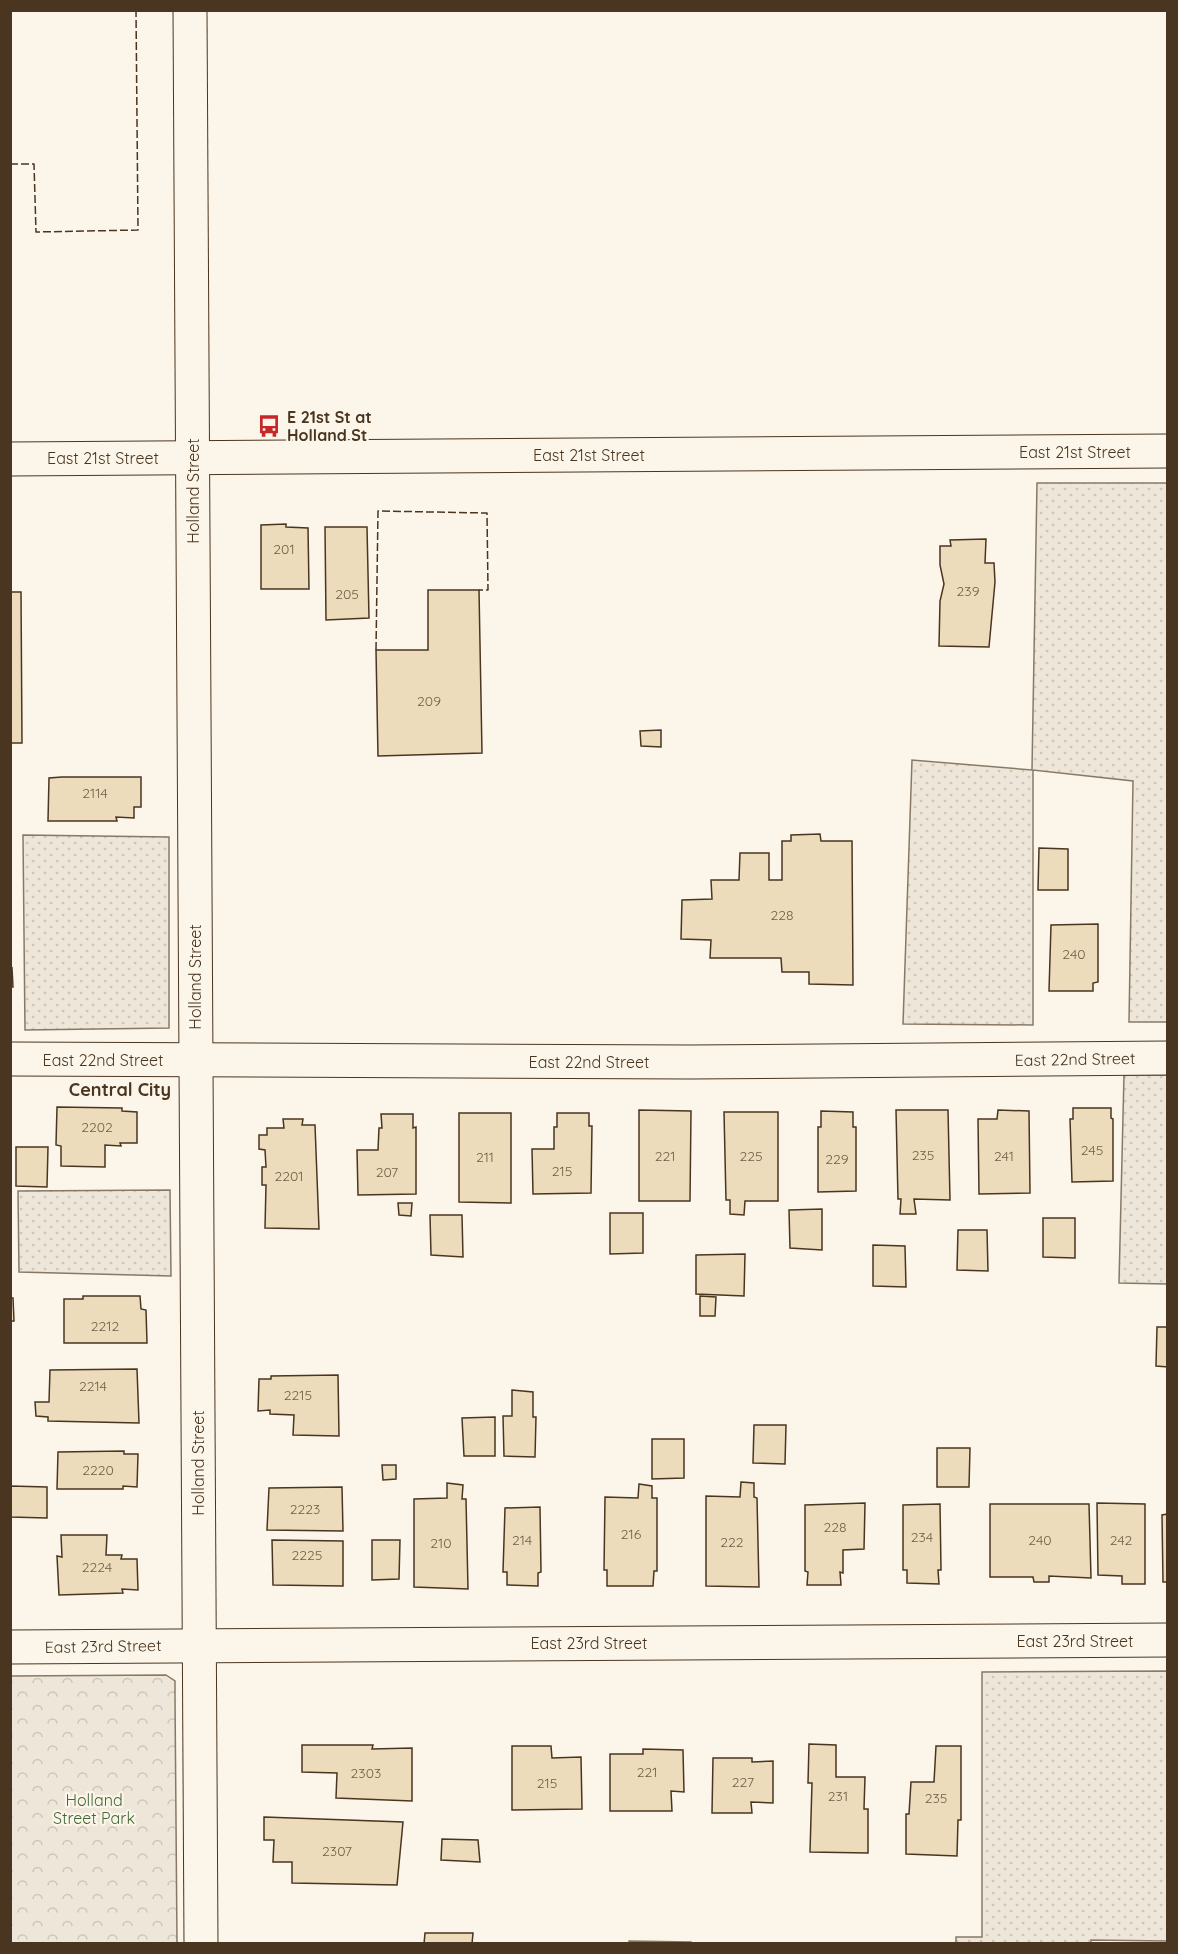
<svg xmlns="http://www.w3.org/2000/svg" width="1178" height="1954" font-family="Quicksand,sans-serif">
<defs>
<pattern id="grass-dots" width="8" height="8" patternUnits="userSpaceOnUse" patternTransform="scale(1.5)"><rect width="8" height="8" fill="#ede6d9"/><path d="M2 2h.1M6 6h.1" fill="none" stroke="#cdc6ba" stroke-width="1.8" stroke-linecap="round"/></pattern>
<pattern id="forest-crowns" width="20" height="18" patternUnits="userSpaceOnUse" patternTransform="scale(1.5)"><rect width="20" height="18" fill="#ede6d9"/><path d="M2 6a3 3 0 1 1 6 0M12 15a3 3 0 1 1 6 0" fill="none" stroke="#cdc6ba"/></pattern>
</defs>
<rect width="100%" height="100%" fill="#fbf6e9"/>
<!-- grass -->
<g fill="url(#grass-dots)" stroke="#887966" stroke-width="1.5">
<polygon points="1037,483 1167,483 1167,1022 1129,1022 1133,781 1033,770 1033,1025 903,1024 912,760 1032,770"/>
<polygon points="23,835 169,837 169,1028 25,1030"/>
<polygon points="1124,1075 1167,1075 1167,1284 1119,1283"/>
<polygon points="170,1190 171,1276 19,1272 18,1191"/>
<polygon points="1167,1671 1167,1941 1091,1940 1091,1944 956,1943 956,1937 982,1937 982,1672"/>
<polygon points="629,1941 691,1942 691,1943 629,1944"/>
</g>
<!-- forest -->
<polygon fill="url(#forest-crowns)" stroke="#887966" stroke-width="1.5" points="166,1675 175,1681 175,1697 177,1943 11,1943 11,1676"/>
<!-- building -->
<g fill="#ecdcbc" stroke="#4a3520" stroke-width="1.5">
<polygon points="286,524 286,527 308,528 309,589 261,589 261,525"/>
<polygon points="325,527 367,527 369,618 326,620"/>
<polygon points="986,539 985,563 994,563 995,582 989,647 939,646 940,601 944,584 940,565 940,546 951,546 950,540"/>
<polygon points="428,590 479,590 482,753 378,756 376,650 428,650"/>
<polygon points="10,592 21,592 22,743 10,743"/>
<polygon points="661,730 661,747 641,746 640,731"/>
<polygon points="62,777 141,777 141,807 134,807 134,818 116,817 117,821 48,821 49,778"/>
<polygon points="820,834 821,841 852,841 853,985 809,984 809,972 782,972 781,958 710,958 711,940 681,939 682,900 712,899 711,880 739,880 740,853 769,853 769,880 782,880 782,841 791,841 791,835"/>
<polygon points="1039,848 1068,849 1068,890 1038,890"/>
<polygon points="1098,924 1098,982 1093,983 1093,991 1049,991 1051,925"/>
<polygon points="12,968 13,987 10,987 10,969"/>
<polygon points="57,1107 122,1108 122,1111 137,1112 137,1143 120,1143 121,1146 105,1145 105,1167 61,1166 61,1146 56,1145"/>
<polygon points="1073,1108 1111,1108 1111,1118 1113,1119 1113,1181 1072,1182 1070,1119 1073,1119"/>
<polygon points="639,1110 691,1111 690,1201 639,1201"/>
<polygon points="896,1110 948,1110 950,1200 914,1199 916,1214 900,1214 901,1199 898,1199"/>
<polygon points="998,1110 1029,1111 1030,1193 979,1194 978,1119 997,1119"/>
<polygon points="821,1111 853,1112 853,1127 856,1127 856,1191 818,1192 818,1127 821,1127"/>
<polygon points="724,1112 778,1112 778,1201 745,1201 744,1215 730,1214 730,1200 726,1200"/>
<polygon points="459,1113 511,1113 511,1203 459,1202"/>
<polygon points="557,1113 589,1113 589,1126 592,1126 591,1193 533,1194 532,1149 554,1149 554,1127 557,1127"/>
<polygon points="381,1114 413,1114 413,1128 416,1127 416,1194 358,1195 357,1150 378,1150 379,1128 382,1128"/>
<polygon points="283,1119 303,1119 302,1125 315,1125 319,1229 265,1228 266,1185 262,1185 262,1167 266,1167 265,1150 259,1149 259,1135 267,1135 267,1128 284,1128"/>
<polygon points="16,1147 48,1147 47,1187 16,1186"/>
<polygon points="398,1203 412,1203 411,1216 399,1215"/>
<polygon points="822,1209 822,1250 790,1248 789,1210"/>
<polygon points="610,1213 643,1213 643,1253 610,1254"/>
<polygon points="430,1215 462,1215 463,1257 431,1255"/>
<polygon points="1043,1218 1075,1218 1075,1258 1043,1257"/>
<polygon points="958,1230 987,1230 988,1271 957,1270"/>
<polygon points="873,1245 905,1246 906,1287 873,1286"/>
<polygon points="745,1254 744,1296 696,1294 696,1255"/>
<polygon points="83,1296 140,1296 141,1309 146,1310 147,1343 64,1343 64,1299 83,1299"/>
<polygon points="700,1296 716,1297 715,1316 700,1316"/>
<polygon points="10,1298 13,1298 14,1321 10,1321"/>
<polygon points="1157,1327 1168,1327 1168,1367 1156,1366"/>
<polygon points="137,1369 139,1423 48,1421 48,1417 36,1416 35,1402 49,1402 50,1370"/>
<polygon points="338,1375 339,1436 293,1435 294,1415 270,1414 270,1410 258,1411 259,1379 271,1379 271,1376"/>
<polygon points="512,1390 533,1392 533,1417 536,1417 535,1457 504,1456 503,1416 512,1416"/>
<polygon points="495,1417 495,1456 464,1456 462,1418"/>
<polygon points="754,1425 786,1425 785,1464 753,1463"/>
<polygon points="652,1439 684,1439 684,1478 652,1479"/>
<polygon points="937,1448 970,1448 969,1487 937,1487"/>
<polygon points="124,1451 124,1454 138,1454 137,1487 123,1486 123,1489 57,1489 58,1452"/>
<polygon points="382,1465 396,1465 396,1479 383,1480"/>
<polygon points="741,1482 754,1483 754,1497 757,1498 759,1587 706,1586 706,1496 740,1497"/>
<polygon points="447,1483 463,1485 462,1499 466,1499 468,1589 414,1587 414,1499 447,1498"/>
<polygon points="639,1484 652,1486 652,1498 657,1498 657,1571 654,1571 653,1586 607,1586 607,1570 604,1570 605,1497 638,1498"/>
<polygon points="10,1486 47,1487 47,1518 10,1517"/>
<polygon points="342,1487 343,1531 267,1530 269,1488"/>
<polygon points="865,1503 864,1549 843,1550 843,1573 840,1572 841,1585 807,1585 808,1572 805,1571 805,1505"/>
<polygon points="1097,1503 1145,1504 1145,1584 1122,1584 1122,1576 1098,1575"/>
<polygon points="940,1504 941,1570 938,1570 939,1584 907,1583 907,1570 903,1570 903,1505"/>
<polygon points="990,1504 1089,1504 1091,1578 1049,1576 1049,1582 1034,1582 1033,1577 990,1577"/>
<polygon points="540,1507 541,1572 538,1573 538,1586 507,1585 507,1572 503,1572 505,1508"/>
<polygon points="1168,1514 1168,1582 1163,1582 1162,1515"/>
<polygon points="61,1535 107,1535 106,1555 122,1555 121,1559 137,1559 138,1590 122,1589 123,1593 59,1595 57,1556 62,1557"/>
<polygon points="272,1540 343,1541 343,1586 273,1585"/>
<polygon points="372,1540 400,1540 399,1579 372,1580"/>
<polygon points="809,1744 836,1745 836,1777 865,1777 864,1809 868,1809 868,1853 810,1852 812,1783 808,1783"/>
<polygon points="302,1745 373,1745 372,1749 412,1748 412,1801 336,1798 337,1773 302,1772"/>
<polygon points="512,1746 551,1746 552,1758 581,1757 582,1809 512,1810"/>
<polygon points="936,1746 961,1746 961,1820 958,1820 957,1856 906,1854 906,1814 909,1814 911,1782 934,1782"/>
<polygon points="643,1749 683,1750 684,1792 671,1791 672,1811 610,1811 610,1754 643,1754"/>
<polygon points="713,1758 752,1758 752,1762 773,1761 773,1803 751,1802 752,1813 712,1813"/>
<polygon points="264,1817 403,1822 397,1885 292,1883 292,1862 273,1862 274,1840 264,1840"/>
<polygon points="442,1839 478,1840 480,1862 441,1860"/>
<polygon points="425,1933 473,1933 472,1944 424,1944"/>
</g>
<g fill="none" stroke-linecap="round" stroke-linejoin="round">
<!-- minor casing -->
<g stroke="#4a3520" stroke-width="35">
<g id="minor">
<polyline points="190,10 201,1944"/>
<polyline points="10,1059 690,1062 1168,1058"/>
<polyline points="10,1647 1168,1640"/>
</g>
</g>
<!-- tertiary casing -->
<g stroke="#4a3520" stroke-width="35">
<polyline id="tertiary" points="10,459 1168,451"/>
</g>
<!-- minor -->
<use href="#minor" stroke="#fbf6e9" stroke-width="33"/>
<!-- tertiary -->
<use href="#tertiary" stroke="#fbf6e9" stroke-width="33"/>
<!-- fence -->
<g stroke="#4a3520" stroke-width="1.5" stroke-dasharray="8 3" stroke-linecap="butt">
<polyline points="10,164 34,164 36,232 138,230 136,10"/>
<polyline points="376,650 378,511 487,513 488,590 479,590"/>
</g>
</g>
<!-- icons -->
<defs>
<g id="bus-bare" transform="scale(1.8)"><path d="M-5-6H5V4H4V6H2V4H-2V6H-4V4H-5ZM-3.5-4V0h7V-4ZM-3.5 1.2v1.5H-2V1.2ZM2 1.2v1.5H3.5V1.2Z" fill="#c62828" stroke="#fbf6e9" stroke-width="2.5" paint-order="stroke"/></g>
</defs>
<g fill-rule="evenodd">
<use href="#bus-bare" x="269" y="426"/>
</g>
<g text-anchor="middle" stroke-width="4.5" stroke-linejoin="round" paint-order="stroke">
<!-- number labels -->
<g font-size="14" fill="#725f47">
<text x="284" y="554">201</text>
<text x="968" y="596">239</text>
<text x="347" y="599">205</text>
<text x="429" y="706">209</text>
<text x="95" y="798">2114</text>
<text x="782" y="920">228</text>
<text x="1074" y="959">240</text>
<text x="97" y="1132">2202</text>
<text x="1092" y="1155">245</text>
<text x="923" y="1160">235</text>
<text x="665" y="1161">221</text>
<text x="751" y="1161">225</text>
<text x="1004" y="1161">241</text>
<text x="485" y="1162">211</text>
<text x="837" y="1164">229</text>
<text x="562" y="1176">215</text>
<text x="387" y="1177">207</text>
<text x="289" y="1181">2201</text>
<text x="105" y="1331">2212</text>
<text x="93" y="1391">2214</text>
<text x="298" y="1400">2215</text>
<text x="98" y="1475">2220</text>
<text x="305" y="1514">2223</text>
<text x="835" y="1532">228</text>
<text x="631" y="1539">216</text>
<text x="922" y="1542">234</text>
<text x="522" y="1545">214</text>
<text x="1040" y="1545">240</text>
<text x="1121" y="1545">242</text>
<text x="732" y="1547">222</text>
<text x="441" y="1548">210</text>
<text x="307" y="1560">2225</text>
<text x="97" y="1572">2224</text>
<text x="647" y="1777">221</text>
<text x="366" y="1778">2303</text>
<text x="743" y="1787">227</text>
<text x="547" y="1788">215</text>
<text x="838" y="1801">231</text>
<text x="936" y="1803">235</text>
<text x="337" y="1856">2307</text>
</g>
<!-- poi labels -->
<g font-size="16" font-weight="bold" fill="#4a3520" stroke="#fbf6e9" text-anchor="start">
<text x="287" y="423">E 21st St at<tspan x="287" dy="18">Holland St</tspan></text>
</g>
<!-- street labels -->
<g font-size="16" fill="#4a3520" stroke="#fbf6e9">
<text x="1075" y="458">East 21st Street</text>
<text x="589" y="461">East 21st Street</text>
<text x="103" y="464">East 21st Street</text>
<text transform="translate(193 491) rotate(-90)" y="6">Holland Street</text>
<text transform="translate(195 977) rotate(-90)" y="6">Holland Street</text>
<text transform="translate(1075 1059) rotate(-1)" y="6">East 22nd Street</text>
<text x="103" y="1066">East 22nd Street</text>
<text x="589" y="1068">East 22nd Street</text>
<text transform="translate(198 1463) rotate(-90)" y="6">Holland Street</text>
<text x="1075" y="1647">East 23rd Street</text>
<text x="589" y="1649">East 23rd Street</text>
<text transform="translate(103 1646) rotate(-1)" y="6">East 23rd Street</text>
</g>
<!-- park labels -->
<g font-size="16" fill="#436837" stroke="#fbf6e9">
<text x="94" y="1806">Holland<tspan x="94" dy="18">Street Park</tspan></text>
</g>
<!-- neighbourhood labels -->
<g font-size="18" font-weight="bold" fill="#4a3520" stroke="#fbf6e9">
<text x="120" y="1096">Central City</text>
</g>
</g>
<!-- border -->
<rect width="1178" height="1954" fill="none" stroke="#4a3520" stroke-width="24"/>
</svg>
